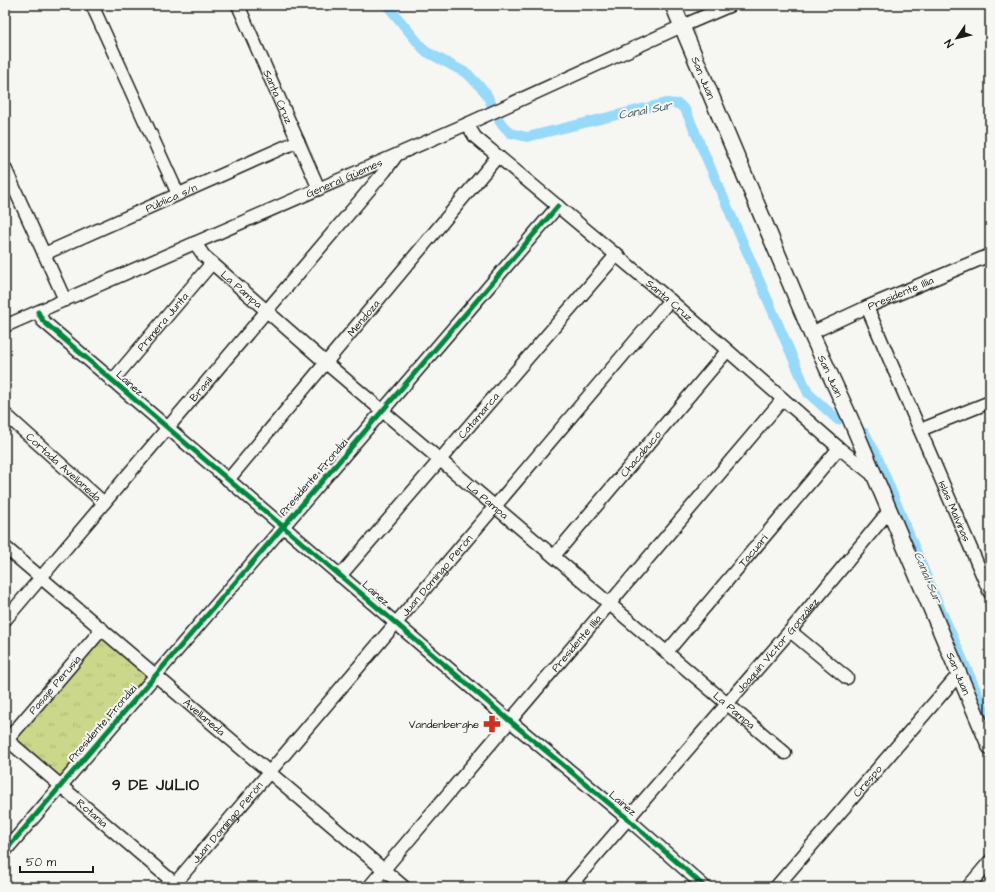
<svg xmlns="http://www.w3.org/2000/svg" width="995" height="892" font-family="'Architects Daughter',sans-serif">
<defs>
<pattern id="park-tufts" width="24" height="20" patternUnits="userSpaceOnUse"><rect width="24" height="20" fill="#cbd78a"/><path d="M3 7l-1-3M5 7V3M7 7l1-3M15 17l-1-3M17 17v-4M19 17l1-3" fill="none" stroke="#aeb876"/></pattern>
</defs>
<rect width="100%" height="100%" fill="#f6f6f2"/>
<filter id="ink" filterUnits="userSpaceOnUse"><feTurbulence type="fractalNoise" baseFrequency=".025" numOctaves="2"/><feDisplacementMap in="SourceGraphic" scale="8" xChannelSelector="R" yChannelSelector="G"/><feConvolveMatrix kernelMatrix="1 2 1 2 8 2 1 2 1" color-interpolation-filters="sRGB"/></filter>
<g filter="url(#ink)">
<!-- park -->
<polygon fill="url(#park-tufts)" stroke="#747a53" points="102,629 156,676 61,786 7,740"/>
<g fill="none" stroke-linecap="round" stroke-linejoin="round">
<!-- canal -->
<g stroke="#97d9f9" stroke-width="10">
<polyline points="387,5 425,51 468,74 486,93 500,122 510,133 527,137 666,103 679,104 686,111 808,393 838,420"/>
<polyline points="865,433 877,456 930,585 990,722"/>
</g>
<!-- minor casing -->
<g stroke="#1c1c1c" stroke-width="15">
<g id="minor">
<polyline points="92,5 178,194"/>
<path id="s1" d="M238,5l81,184"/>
<path id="s2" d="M467,124l8,13 195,163 169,148 34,27"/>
<polyline points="5,168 65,300"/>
<path id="s3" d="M195,243l9,13 122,107 459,390"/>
<path id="s4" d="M44,254l254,-113"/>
<path id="s5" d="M867,307l123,286"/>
<polyline points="38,312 43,321 510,721 628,819 705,887"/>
<path id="s6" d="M5,326l462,-202 215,-98 49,-21"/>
<path id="s7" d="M811,333l56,-26 123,-52"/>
<path id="s8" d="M112,381l100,-118"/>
<path id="s9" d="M5,414l99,89"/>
<polyline points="920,430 990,402"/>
<path id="s10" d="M228,480l270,-324"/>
<path id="s11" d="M5,547l399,340"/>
<path id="s12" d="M554,556l173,-205"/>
<path id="s13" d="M340,576l277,-322"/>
<path id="s14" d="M5,620l380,-449 11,-15"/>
<polyline points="790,631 847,678"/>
<path id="s15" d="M667,652l172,-204"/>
<path id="s16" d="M5,738l174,149"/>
<path id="s17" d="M7,740l95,-111"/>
<polyline points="5,851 558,206"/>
<path id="s18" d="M172,887l498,-587"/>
<path id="s19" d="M369,887l414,-488"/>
<path id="s20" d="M569,887l221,-256 99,-120"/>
<path id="s21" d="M776,887l183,-213"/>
<polyline points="968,887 990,861"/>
</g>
</g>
<!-- tertiary casing -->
<g stroke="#1c1c1c" stroke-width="18">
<g id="tertiary">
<path id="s22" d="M673,5l138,328 39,85 140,329"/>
</g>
</g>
<!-- minor -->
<use href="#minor" stroke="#f6f6f2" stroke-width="12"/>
<!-- tertiary -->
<use href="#tertiary" stroke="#f6f6f2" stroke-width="15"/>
<!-- cycleway casing -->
<g stroke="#f6f6f2" stroke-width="8">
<g id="cycleway">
<polyline points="38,312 43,321 510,721 628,819 705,887"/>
<polyline points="5,851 558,206"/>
</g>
</g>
<!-- cycleway -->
<use href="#cycleway" stroke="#00873e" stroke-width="5"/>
</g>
</g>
<!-- icons -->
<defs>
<g id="pharmacy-bare" transform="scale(1.38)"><path d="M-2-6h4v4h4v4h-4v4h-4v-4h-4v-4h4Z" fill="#c8321e" stroke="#f6f6f2" stroke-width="2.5" paint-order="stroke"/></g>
</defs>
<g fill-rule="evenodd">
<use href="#pharmacy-bare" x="492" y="724"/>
</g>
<g text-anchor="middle" stroke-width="4" stroke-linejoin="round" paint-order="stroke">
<!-- street labels -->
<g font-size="11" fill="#1c1c1c" stroke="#f6f6f2">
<text dy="4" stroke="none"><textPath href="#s22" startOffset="79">San Juan</textPath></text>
<text dy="4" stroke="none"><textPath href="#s1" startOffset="100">Santa Cruz</textPath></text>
<text dy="4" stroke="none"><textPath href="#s6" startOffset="370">General Güemes</textPath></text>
<text dy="4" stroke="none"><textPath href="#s4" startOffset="139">Pública s/n</textPath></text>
<text dy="4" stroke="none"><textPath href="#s3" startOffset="66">La Pampa</textPath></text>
<text dy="4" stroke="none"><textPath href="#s7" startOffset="98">Presidente Illia</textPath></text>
<text dy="4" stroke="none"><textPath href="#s2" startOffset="269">Santa Cruz</textPath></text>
<text dy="4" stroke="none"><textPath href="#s10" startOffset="211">Mendoza</textPath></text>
<text dy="4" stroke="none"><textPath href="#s8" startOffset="78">Primera Junta</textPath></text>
<text dy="4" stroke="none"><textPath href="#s22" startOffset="403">San Juan</textPath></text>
<text transform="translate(130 383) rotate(41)" y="4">Lainez</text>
<text dy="4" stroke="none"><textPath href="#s14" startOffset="303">Brasil</textPath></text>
<text dy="4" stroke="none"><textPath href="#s13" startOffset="212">Catamarca</textPath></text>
<text dy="4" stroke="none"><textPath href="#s12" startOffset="134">Chacabuco</textPath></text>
<text dy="4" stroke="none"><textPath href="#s9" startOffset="79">Cortada Avellaneda</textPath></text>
<text transform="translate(313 477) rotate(-49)" y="4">Presidente Frondizi</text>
<text dy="4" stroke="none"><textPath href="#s3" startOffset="390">La Pampa</textPath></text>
<text dy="4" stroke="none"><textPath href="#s5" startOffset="222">Islas Malvinas</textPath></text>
<text dy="4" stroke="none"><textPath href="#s15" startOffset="133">Tacuarí</textPath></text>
<text dy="4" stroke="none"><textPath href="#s18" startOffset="409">Juan Domingo Perón</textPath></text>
<text transform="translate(376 593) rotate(41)" y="4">Lainez</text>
<text dy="4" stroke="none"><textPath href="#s19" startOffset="320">Presidente Illia</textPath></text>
<text dy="4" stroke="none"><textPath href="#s20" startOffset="319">Joaquín Víctor González</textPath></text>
<text dy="4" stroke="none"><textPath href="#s22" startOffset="727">San Juan</textPath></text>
<text dy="4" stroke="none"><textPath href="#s17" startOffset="73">Pasaje Perusia</textPath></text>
<text dy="4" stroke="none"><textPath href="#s3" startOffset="714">La Pampa</textPath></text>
<text dy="4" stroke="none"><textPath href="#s11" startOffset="262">Avellaneda</textPath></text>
<text transform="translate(102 723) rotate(-49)" y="4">Presidente Frondizi</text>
<text dy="4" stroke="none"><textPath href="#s21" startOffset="140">Crespo</textPath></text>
<text transform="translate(623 803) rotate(40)" y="4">Lainez</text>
<text dy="4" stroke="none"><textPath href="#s16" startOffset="115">Rotania</textPath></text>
<text dy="4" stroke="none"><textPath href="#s18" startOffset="85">Juan Domingo Perón</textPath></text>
</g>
<!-- poi labels -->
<g font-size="11" fill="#1c1c1c" stroke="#f6f6f2" text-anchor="end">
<text x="479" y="728">Vandenberghe</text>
</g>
<!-- water labels -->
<g font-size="12" font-style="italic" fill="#41555e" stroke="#f6f6f2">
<text transform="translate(645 110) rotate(-11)" y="4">Canal Sur</text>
<text transform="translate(928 577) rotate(67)" y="4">Canal Sur</text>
</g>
<!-- district labels -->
<g font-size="15" font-weight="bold" letter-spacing="1" fill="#1c1c1c" stroke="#f6f6f2">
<text x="156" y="790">9 DE JULIO</text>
</g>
</g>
<!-- margin -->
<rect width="995" height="892" fill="none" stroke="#f6f6f2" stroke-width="20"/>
<rect x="10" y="10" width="975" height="872" fill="none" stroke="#1c1c1c" stroke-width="1.5" filter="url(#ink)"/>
<!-- north arrow -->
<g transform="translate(957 38) rotate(235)" stroke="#f6f6f2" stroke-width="3" paint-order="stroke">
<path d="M0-3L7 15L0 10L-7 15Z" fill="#1c1c1c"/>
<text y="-6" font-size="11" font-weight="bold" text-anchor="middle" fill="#1c1c1c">N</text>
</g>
<!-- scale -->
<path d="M20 866v6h73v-6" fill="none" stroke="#1c1c1c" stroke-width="2"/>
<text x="26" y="866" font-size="12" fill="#1c1c1c" stroke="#f6f6f2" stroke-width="3" paint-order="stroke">50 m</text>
</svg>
